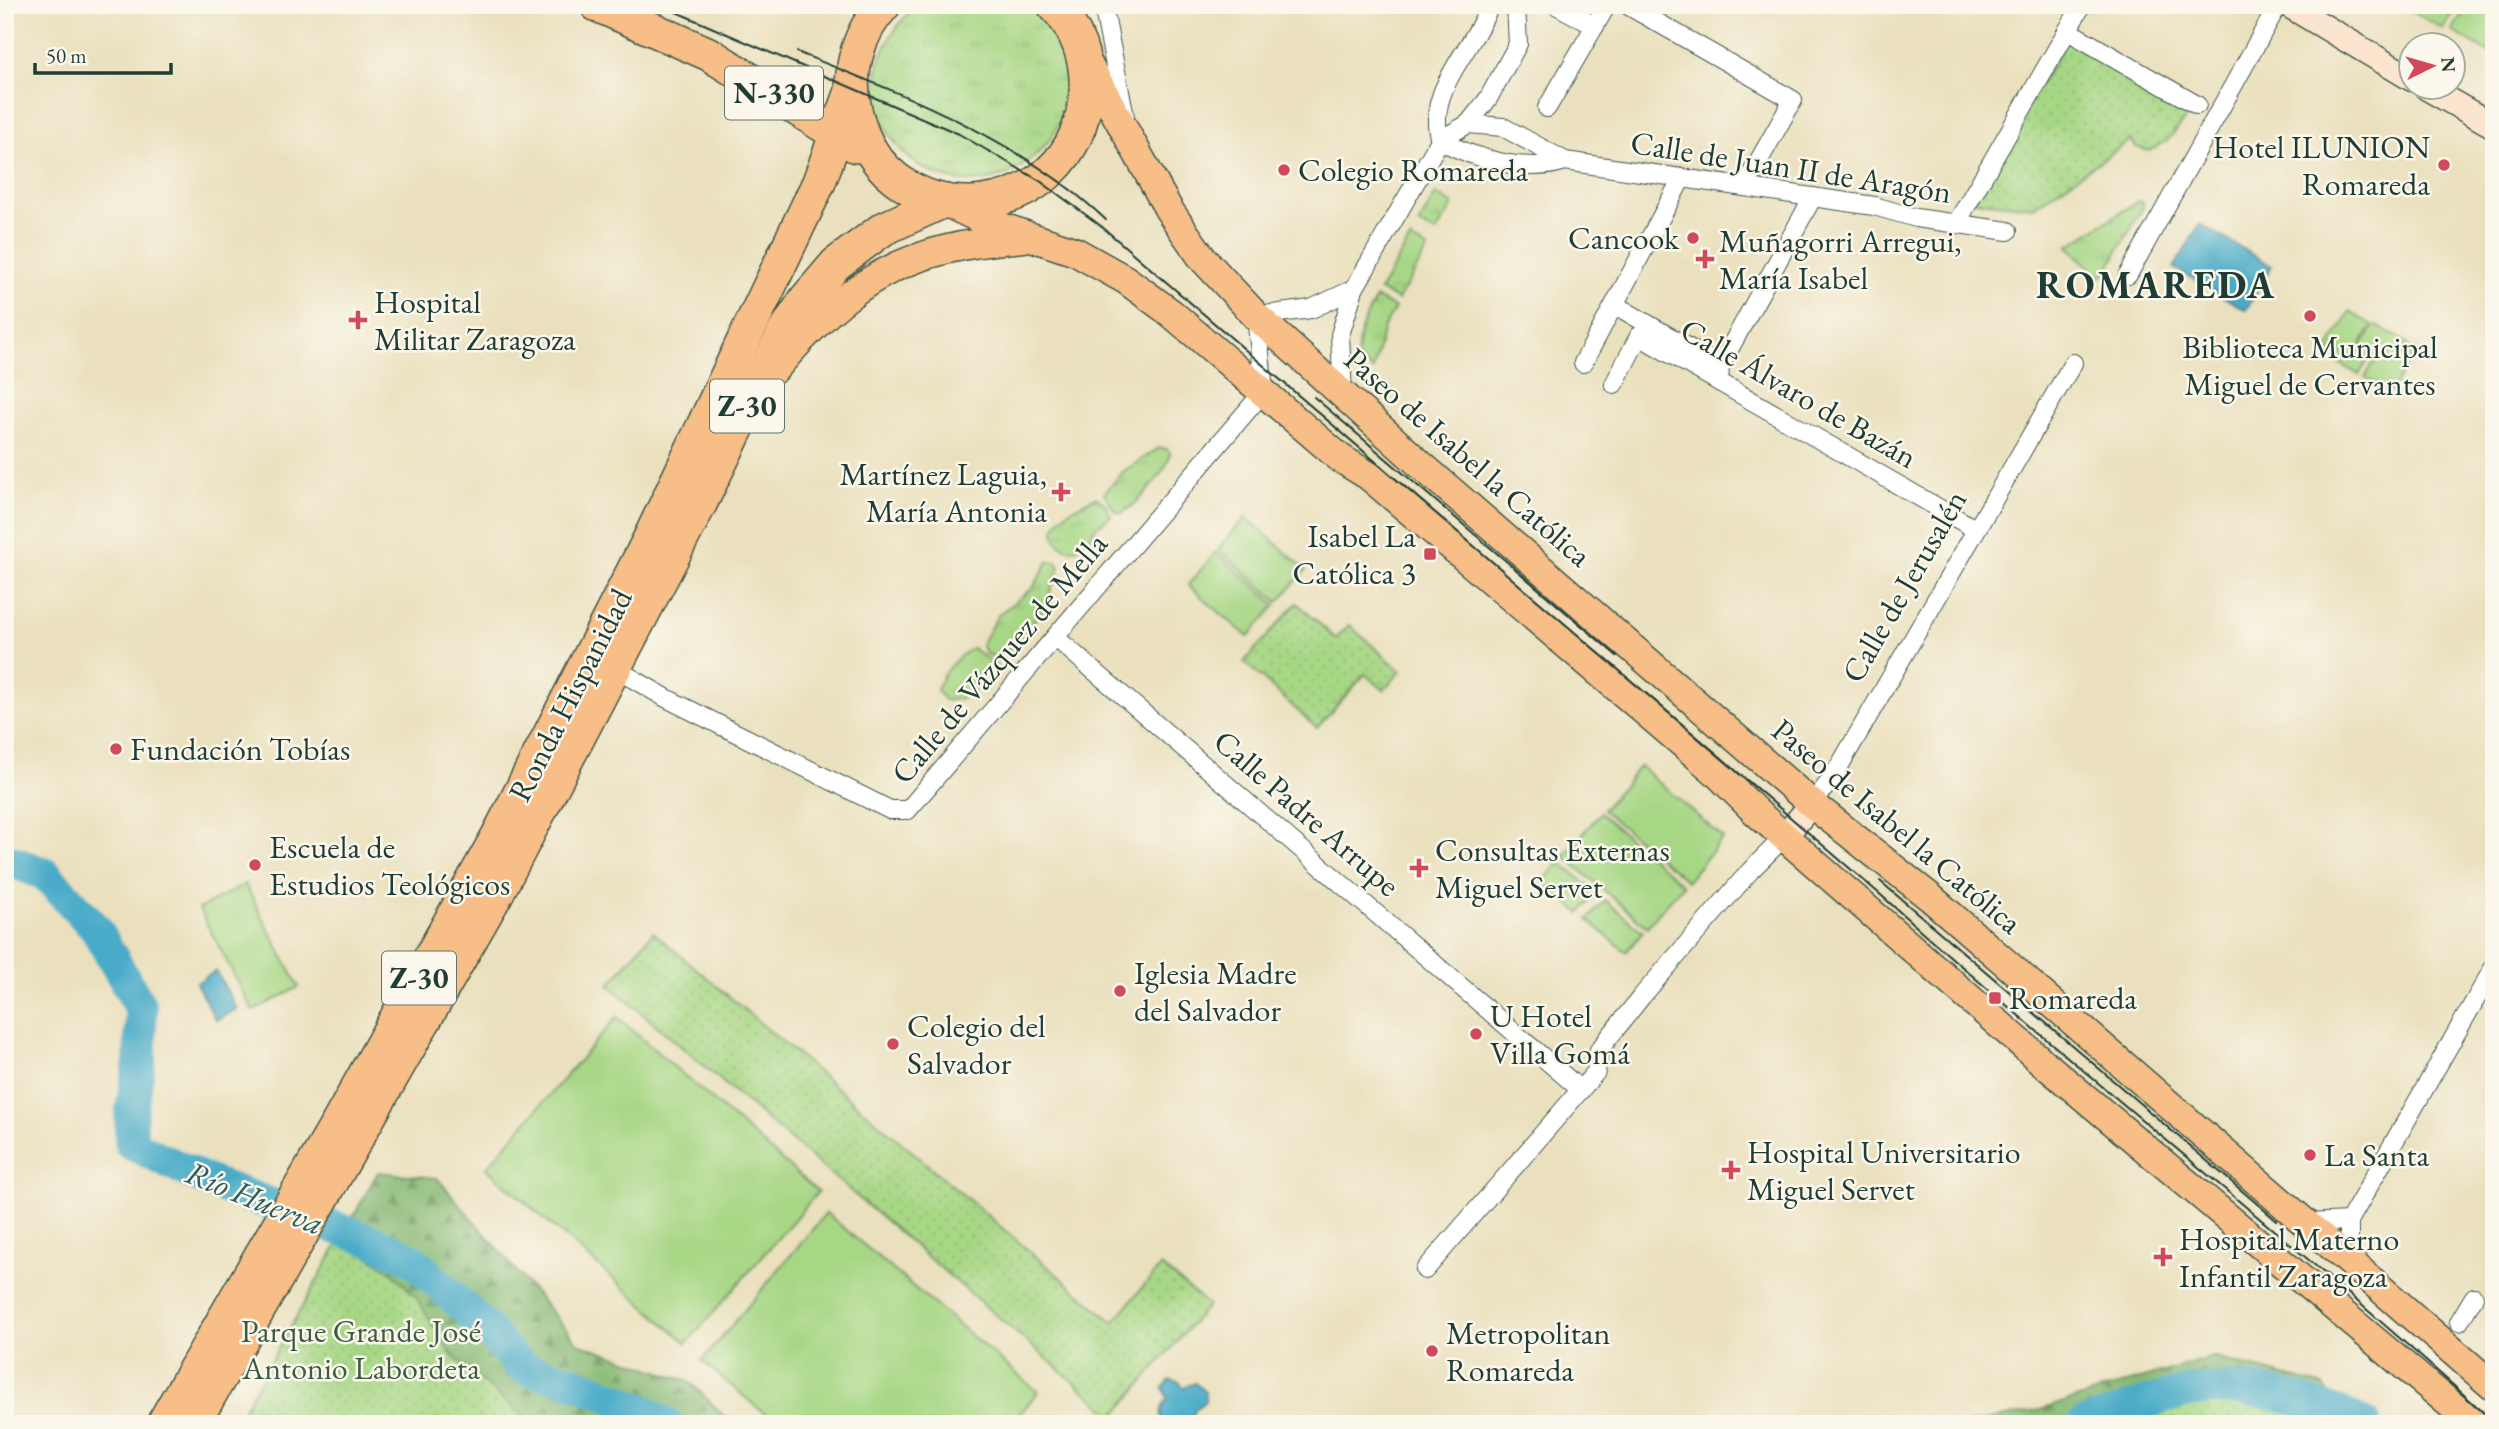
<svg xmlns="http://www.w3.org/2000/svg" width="2499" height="1429" font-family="'EB Garamond',serif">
<defs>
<pattern id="grass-tufts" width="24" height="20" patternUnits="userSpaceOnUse" patternTransform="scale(1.75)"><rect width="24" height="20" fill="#a7d785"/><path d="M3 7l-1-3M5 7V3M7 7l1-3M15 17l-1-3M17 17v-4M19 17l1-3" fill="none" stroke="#8fb973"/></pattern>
<pattern id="forest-firs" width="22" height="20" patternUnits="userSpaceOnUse" patternTransform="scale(1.75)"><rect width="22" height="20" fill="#85b872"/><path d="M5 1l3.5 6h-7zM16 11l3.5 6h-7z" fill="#6c975e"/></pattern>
<pattern id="park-dots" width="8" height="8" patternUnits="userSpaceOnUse" patternTransform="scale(1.75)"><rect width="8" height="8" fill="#a7d785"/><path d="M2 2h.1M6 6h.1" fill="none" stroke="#8fb973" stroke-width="1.8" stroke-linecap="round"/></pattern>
</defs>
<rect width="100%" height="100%" fill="#fbf7ec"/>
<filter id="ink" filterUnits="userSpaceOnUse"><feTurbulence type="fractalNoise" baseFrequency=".0143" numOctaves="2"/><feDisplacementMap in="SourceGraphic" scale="14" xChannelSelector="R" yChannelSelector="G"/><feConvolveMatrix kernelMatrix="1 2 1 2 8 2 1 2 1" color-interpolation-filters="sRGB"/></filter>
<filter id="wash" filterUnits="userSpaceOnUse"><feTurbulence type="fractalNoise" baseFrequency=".00686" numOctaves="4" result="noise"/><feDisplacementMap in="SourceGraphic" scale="28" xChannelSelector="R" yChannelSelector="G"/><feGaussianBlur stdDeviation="1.57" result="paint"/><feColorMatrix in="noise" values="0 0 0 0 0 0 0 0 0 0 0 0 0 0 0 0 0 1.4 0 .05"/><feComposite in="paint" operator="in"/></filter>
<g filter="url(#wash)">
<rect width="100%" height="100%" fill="#eae0bd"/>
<!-- grass -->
<g fill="url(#grass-tufts)" stroke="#638a5c" stroke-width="2">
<path d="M917,5h107c27,15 39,47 43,76 2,24 -9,51 -25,68 -91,95 -238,-39 -125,-144z"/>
<polygon points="1436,194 1453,205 1436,233 1419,224"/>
<polygon points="2138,201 2143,202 2143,207 2105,274 2099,277 2068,246"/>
<polygon points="1410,239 1428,249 1398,300 1380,290"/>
<path d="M1376,298l19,10 -11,19 -11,43 -15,-11c-2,-24 7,-41 18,-61z"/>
<path d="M1159,448l8,1 3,4c-1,17 -34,53 -49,60l-6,-2 -11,-18 20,-22z"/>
<path d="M1096,497l9,7 6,12 -16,12 -10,17c-14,8 -26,4 -31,-11 1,-21 26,-29 42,-37z"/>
<polygon points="1048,562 1057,562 1060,567 1043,610 1005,654 995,657 986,654 981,644 999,614 1033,588"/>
<path d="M972,648l24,17c-14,18 -27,38 -52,35l-7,-10c5,-18 19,-32 35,-42z"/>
</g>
<!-- forest -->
<g fill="url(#forest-firs)" stroke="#527a53" stroke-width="2">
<polygon points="378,1172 437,1178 578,1343 690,1382 732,1424 543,1424 519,1413 451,1355 366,1255 338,1244"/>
<polygon points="2212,1357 2324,1386 2344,1415 2286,1398 2233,1388 2191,1391 2084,1424 1968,1424 2036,1411"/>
</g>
<!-- park -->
<g fill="url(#park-dots)" stroke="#638a5c" stroke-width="2">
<polygon points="2069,37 2197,105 2167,141 2149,151 2136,147 2131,140 2033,207 1970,200"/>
<polygon points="1297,603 1336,639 1349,625 1401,671 1384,690 1365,674 1317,728 1244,662"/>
<polygon points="653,932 1113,1322 1161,1266 1208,1305 1114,1416 609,985"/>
<polygon points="338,1244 366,1255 394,1274 416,1297 451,1355 519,1413 543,1424 235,1424"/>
<path d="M2191,1391c59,4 119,9 174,33h-281z"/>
</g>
<!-- garden -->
<g fill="#a7d785" stroke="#638a5c" stroke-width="2">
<polygon points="2402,5 2457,5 2443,29"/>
<polygon points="2467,5 2494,5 2494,41 2487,52 2452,31"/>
<polygon points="2350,312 2372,325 2353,361 2375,325 2408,343 2397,365 2409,347 2415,351 2391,392 2365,377 2376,359 2370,356 2359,375 2336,361 2342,352 2335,347 2328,358 2324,356"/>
<polygon points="1246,517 1306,570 1278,602 1218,549"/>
<polygon points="1216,552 1276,605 1248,637 1188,585"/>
<polygon points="1640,766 1723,838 1687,881 1603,810"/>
<polygon points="1600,813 1683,885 1647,927 1564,856"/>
<polygon points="1559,862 1597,893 1580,913 1543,882"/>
<polygon points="245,884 299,987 253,1011 199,909"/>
<polygon points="1605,900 1643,932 1626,952 1588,920"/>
<polygon points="617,1017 818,1192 687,1343 486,1168"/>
<polygon points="826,1213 1038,1392 1011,1424 777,1424 702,1361"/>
</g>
<!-- water -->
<g fill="#48abc8" stroke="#34747e" stroke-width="2">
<polygon points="2200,224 2272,266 2246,310 2174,268"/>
<polygon points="216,971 237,1009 216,1020 196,983"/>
<path d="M1170,1380l9,2 4,5 12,-4 10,9v9l-10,9 -4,14h-27c-5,-10 -3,-18 4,-25l-5,-11z"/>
</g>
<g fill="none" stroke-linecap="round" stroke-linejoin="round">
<!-- river -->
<g stroke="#48abc8" stroke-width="33">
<polyline points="5,859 45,874 96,929 141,1008 140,1059 131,1113 131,1144 210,1182 375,1242 413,1260 487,1329 521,1367 577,1383 643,1410 667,1424"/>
<path d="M2084,1424c35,-11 72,-27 108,-33 57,-9 121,10 173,33"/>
</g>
</g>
</g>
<g filter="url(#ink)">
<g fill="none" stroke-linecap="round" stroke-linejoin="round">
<!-- street casing -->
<g stroke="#3d5549" stroke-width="20">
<g id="street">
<polyline points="1103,5 1125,117"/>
<polyline points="1556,5 1595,26"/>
<polyline points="1627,5 1793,100 1744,187"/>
<polyline points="2068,31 2197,105"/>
<polyline points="1547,108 1607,5"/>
<polyline points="1468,124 1503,127 1565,161 1874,206 1916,218 2008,231"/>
<path d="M1440,140c-16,-49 34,-91 50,-135"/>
<path d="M1440,140c34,19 88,34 125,21"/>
<polyline points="1956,224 2082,5"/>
<polyline points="2128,275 2278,5"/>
<polyline points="1615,305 1720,366"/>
<polyline points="1583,363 1682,178"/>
<polyline points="1719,382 1720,366 1813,197"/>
<polyline points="1614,384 1639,336 1975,529"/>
<polyline points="1343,395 1340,335 1354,289 1440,140 1468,124 1488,99 1518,44 1516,5"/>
<polyline points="1056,638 1581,1090"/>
<polyline points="616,669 666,698 890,810 908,810 1264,391 1256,316 1311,309 1354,289"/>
<polyline points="1812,804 1833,777 2073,363"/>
<polyline points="2307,1223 2349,1221"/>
<polyline points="2353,1265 2349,1247 2349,1221 2494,967"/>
<polyline points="1425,1270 1596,1072 1599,1050 1642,996 1750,871 1784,837"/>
<polyline points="2459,1322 2474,1297"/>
</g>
</g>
<!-- secondary casing -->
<g stroke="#3d5549" stroke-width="27">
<g id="secondary">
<polyline points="2288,5 2412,79"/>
<polyline points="2427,88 2494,126"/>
<polyline points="1784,837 1812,804"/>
</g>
</g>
<!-- primary casing -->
<g stroke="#3d5549" stroke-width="31">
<g id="primary">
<polyline points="1084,57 1169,210 1203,259 1256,316 1421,465 1812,804 1931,898 2494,1387"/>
<polyline points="947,203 987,222 1076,252 1126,280 1171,313 1340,458 1369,476 1716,772 1756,812 2047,1066 2474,1424"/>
<path d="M775,369c77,-90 129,-122 249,-131"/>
</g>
</g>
<!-- highway casing -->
<g stroke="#3d5549" stroke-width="36">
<g id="highway">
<polyline points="597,5 709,54 856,146"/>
<path d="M884,5c-27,28 -38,71 -28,109 31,130 221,113 230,-22 2,-32 -9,-63 -32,-87"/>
<polyline points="163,1424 339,1121 499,834 649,540 819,182 852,91"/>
<polyline points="193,1424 496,895 701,502 785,331 806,299 836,264 883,229 944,201"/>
</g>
</g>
<!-- street -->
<use href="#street" stroke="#fff" stroke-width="18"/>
<!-- secondary -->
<use href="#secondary" stroke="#fce5cf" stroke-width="24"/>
<!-- primary -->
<use href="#primary" stroke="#f7be87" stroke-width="28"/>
<!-- highway -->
<use href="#highway" stroke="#f7be87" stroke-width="33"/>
<!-- tram -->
<g stroke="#1f3d34" stroke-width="2">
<path d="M660,5l299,129 81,47 61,45 781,670c200,180 413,345 612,526"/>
<path d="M797,52c108,43 223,87 309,168"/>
<polyline points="1314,397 1617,656"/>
<polyline points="1880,881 2276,1220"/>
</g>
</g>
</g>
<!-- markers -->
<g fill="#d1495b" stroke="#fbf7ec" stroke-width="2.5">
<circle cx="2444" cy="165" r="7"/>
<circle cx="1284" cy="170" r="7"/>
<circle cx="1693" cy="238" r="7"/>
<path d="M1701.5 248.5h7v7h7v7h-7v7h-7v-7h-7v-7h7z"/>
<circle cx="2310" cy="316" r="7"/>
<path d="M354.5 309.5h7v7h7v7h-7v7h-7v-7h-7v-7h7z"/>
<path d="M1057.5 481.5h7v7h7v7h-7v7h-7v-7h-7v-7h7z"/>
<rect x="1423" y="547" width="14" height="14" rx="3.5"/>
<circle cx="116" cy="749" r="7"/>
<circle cx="255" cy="865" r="7"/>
<path d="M1415.5 857.5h7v7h7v7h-7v7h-7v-7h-7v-7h7z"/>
<circle cx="1120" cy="991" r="7"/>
<rect x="1988" y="991" width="14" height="14" rx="3.5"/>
<circle cx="1476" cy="1034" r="7"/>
<circle cx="893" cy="1044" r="7"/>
<circle cx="2310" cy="1155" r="7"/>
<path d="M1727.5 1159.5h7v7h7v7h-7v7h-7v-7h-7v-7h7z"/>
<path d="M2159.5 1246.5h7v7h7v7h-7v7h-7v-7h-7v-7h7z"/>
<circle cx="1432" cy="1351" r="7"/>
</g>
<g text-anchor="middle" stroke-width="5" stroke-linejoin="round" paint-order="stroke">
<!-- shield labels -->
<g fill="#fbf7ec" stroke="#61756b" stroke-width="2">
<rect x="725" y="66.5" width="98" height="53" rx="5"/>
<rect x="710" y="379.5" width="74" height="53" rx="5"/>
<rect x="382" y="951.5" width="74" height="53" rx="5"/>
</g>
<g font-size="30" font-weight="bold" fill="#1f3d34">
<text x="774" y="103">N-330</text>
<text x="747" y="416">Z-30</text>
<text x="419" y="988">Z-30</text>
</g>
<!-- poi labels -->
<g font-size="32" fill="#1f3d34" stroke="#fbf7ec" text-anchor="start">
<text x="2430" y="158" text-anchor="end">Hotel ILUNION<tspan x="2430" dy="37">Romareda</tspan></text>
<text x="1298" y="181">Colegio Romareda</text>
<text x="1679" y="249" text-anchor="end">Cancook</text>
<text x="1719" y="252">Muñagorri Arregui,<tspan x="1719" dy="37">María Isabel</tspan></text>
<text x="374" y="313">Hospital<tspan x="374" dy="37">Militar Zaragoza</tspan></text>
<text x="2310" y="358" text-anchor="middle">Biblioteca Municipal<tspan x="2310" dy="37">Miguel de Cervantes</tspan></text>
<text x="1047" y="485" text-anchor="end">Martínez Laguia,<tspan x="1047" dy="37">María Antonia</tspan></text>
<text x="1416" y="547" text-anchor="end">Isabel La<tspan x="1416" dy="37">Católica 3</tspan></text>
<text x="130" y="760">Fundación Tobías</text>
<text x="269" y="858">Escuela de<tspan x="269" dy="37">Estudios Teológicos</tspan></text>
<text x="1435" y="861">Consultas Externas<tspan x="1435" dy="37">Miguel Servet</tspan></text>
<text x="1134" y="984">Iglesia Madre<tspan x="1134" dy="37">del Salvador</tspan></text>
<text x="2009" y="1009">Romareda</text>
<text x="1490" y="1027">U Hotel<tspan x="1490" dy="37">Villa Gomá</tspan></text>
<text x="907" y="1037">Colegio del<tspan x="907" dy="37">Salvador</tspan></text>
<text x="1747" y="1163">Hospital Universitario<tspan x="1747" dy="37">Miguel Servet</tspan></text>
<text x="2324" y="1166">La Santa</text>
<text x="2179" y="1250">Hospital Materno<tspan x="2179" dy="37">Infantil Zaragoza</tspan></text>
<text x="1446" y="1344">Metropolitan<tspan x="1446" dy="37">Romareda</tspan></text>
</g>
<!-- street labels -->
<g font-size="32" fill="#1f3d34" stroke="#fbf7ec">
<text transform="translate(1791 167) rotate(9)" y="11">Calle de Juan II de Aragón</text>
<text transform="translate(1799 393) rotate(30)" y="11">Calle Álvaro de Bazán</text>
<text transform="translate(1468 457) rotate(41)" y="11">Paseo de Isabel la Católica</text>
<text transform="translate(1904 586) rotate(-60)" y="11">Calle de Jerusalén</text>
<text transform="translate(999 658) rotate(-50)" y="11">Calle de Vázquez de Mella</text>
<text transform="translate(570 695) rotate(-63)" y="11">Ronda Hispanidad</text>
<text transform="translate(1307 813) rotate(41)" y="11">Calle Padre Arrupe</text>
<text transform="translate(1897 826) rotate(40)" y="11">Paseo de Isabel la Católica</text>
</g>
<!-- park labels -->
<g font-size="32" fill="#3a5c44" stroke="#fbf7ec">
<text x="361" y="1342">Parque Grande José<tspan x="361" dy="37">Antonio Labordeta</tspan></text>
</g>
<!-- water labels -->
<g font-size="33" font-style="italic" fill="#2b5e60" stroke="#fbf7ec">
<text transform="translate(255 1197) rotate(22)" y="12">Río Huerva</text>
</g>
<!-- district labels -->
<g font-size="38" font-weight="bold" letter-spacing="2" fill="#1f3d34" stroke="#fbf7ec">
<text x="2156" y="298">ROMAREDA</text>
</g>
</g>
<!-- margin -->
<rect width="2499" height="1429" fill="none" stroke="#fbf7ec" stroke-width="28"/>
<!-- north arrow -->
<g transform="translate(2432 66) rotate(85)"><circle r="33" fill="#fbf7ec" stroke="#a3ada2" stroke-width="2"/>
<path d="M0-5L12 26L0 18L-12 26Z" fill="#d1495b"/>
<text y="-10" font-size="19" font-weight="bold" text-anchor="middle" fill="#1f3d34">N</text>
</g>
<!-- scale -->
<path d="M35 63v10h136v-10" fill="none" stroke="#1f3d34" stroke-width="3.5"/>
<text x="46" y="63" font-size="21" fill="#1f3d34" stroke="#fbf7ec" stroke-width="5" paint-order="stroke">50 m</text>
</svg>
